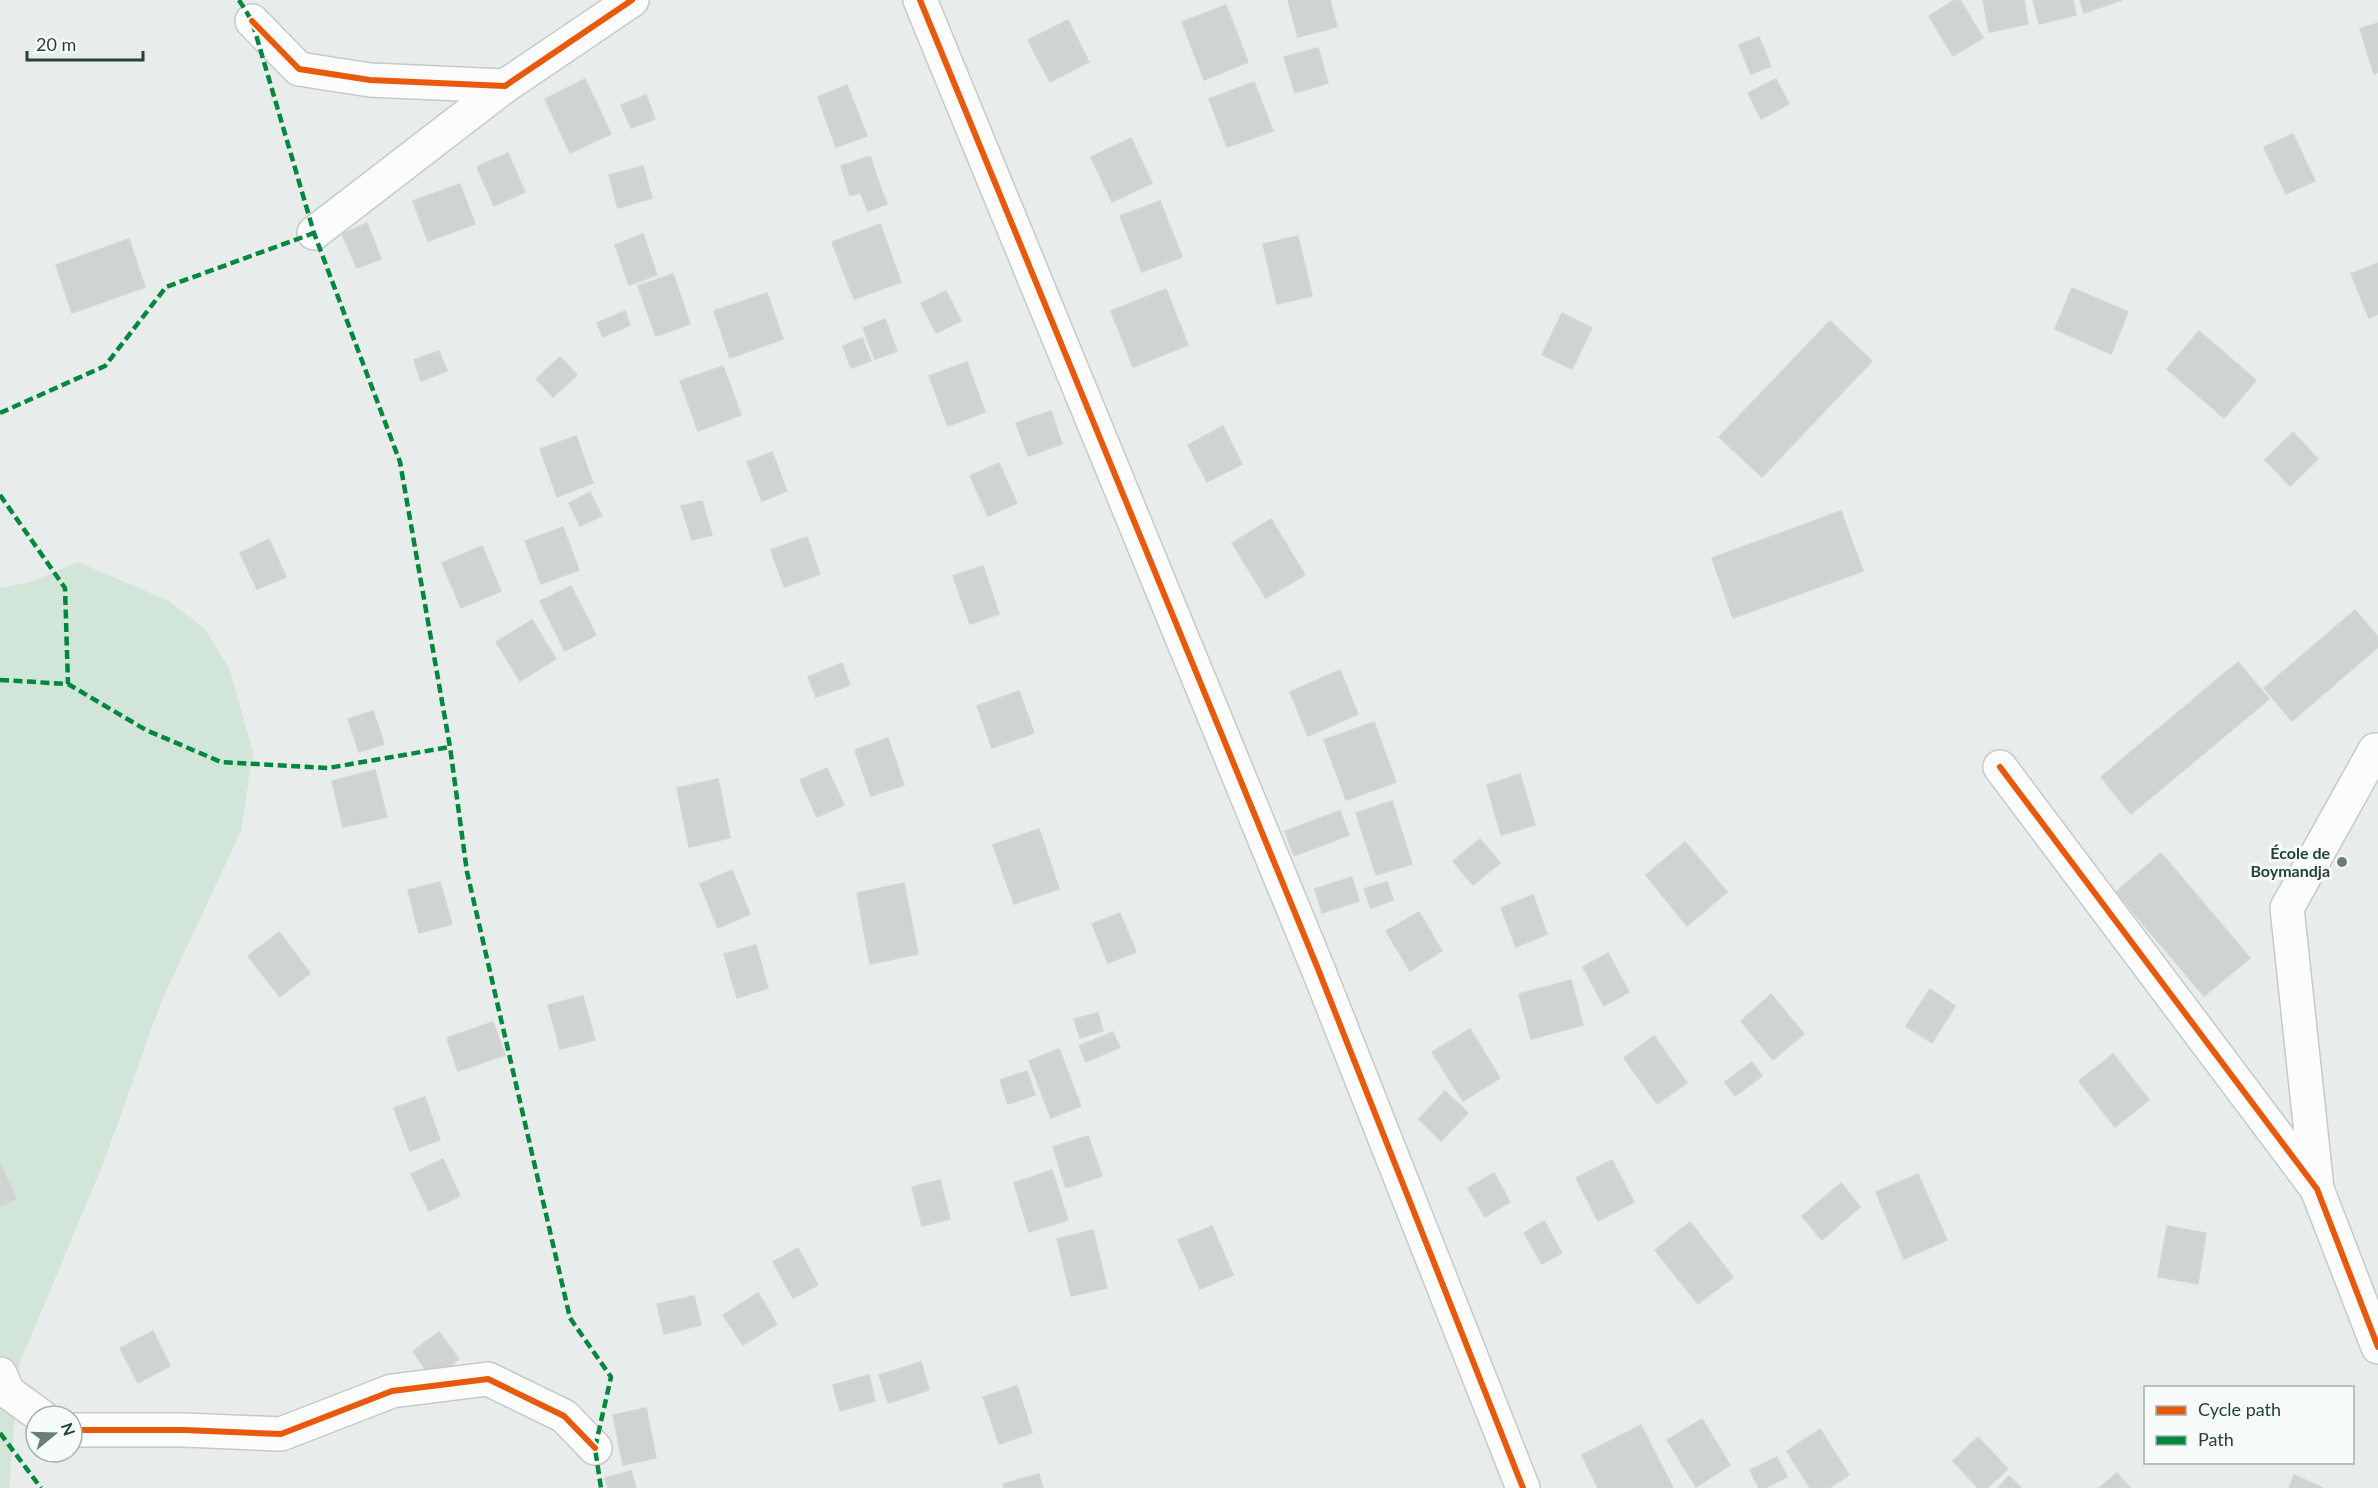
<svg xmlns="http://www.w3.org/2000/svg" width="2378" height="1488" font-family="Lato,sans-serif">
<rect width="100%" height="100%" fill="#e8edeb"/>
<!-- green -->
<polygon fill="#d1e6d8" points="78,562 169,601 204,628 230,670 253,753 241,831 161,1002 105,1159 19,1365 9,1488 0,1488 0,588 30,582"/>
<!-- building -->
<g fill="#cfd4d2" stroke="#d1d6d4" stroke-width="1.5">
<polygon points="1288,0 1330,0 1337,27 1298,37"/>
<polygon points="1955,0 1960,0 1983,38 1953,56 1929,16"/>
<polygon points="1983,0 2024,0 2028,24 1989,32"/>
<polygon points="2033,0 2073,0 2076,15 2039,24"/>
<polygon points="2080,0 2122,0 2084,13"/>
<polygon points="1226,5 1248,62 1204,80 1182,22"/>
<polygon points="1068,20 1089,62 1050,82 1028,40"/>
<polygon points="2378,23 2378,72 2374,74 2360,29"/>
<polygon points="1759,37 1771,66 1751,74 1739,45"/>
<polygon points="1318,48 1328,83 1295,93 1284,57"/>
<polygon points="585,79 611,134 570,153 545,99"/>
<polygon points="1776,79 1789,104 1761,119 1748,93"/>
<polygon points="1254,82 1273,131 1227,147 1209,99"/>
<polygon points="847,85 867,136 836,147 818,97"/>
<polygon points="646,95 655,119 631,128 621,105"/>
<polygon points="2293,134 2315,181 2286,194 2264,147"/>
<polygon points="1131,138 1152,183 1112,202 1091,157"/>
<polygon points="508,153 525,192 494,206 477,167"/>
<polygon points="870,156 880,186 850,196 841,166"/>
<polygon points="643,166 652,198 618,208 609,175"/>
<polygon points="460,184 475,224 428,241 413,201"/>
<polygon points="880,186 887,204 868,211 861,194"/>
<polygon points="1160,201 1182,257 1142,272 1120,216"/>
<polygon points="367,223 381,259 357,268 342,234"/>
<polygon points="880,224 901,282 854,299 832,242"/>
<polygon points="643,234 657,275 629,285 615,245"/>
<polygon points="1298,236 1312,296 1277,304 1263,244"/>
<polygon points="129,239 145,287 72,313 56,265"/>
<polygon points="2378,263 2378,314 2369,318 2351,274"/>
<polygon points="673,274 690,324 656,336 638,286"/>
<polygon points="2072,288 2128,312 2111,354 2055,329"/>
<polygon points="1166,289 1188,345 1133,367 1111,311"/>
<polygon points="946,291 961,321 936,333 921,303"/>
<polygon points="767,293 783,339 730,358 714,311"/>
<polygon points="625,311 630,325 603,337 597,323"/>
<polygon points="1562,313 1592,328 1572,369 1542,355"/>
<polygon points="885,319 897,351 875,359 863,328"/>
<polygon points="1830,321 1872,361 1762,477 1719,437"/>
<polygon points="2199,331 2256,380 2224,418 2167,369"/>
<polygon points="862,338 871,361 851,368 843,346"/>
<polygon points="439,351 447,371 421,381 414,360"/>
<polygon points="560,357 577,375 553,397 536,379"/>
<polygon points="967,362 985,412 948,426 929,376"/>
<polygon points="723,366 741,415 698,431 680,381"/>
<polygon points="1051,411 1062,444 1028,456 1016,423"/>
<polygon points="1223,426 1242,464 1207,482 1188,445"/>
<polygon points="2293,432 2318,459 2290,486 2265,460"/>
<polygon points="576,436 593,483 557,497 540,449"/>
<polygon points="772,452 787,491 762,501 747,462"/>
<polygon points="999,463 1017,503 988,516 970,476"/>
<polygon points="590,492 602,516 580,526 569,503"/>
<polygon points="702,501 712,535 692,540 681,506"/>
<polygon points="1841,511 1863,571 1733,618 1712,558"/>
<polygon points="1271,519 1305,575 1266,598 1232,543"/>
<polygon points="563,527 579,570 541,584 525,541"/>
<polygon points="807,537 820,574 784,587 771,550"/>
<polygon points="269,539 286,577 257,589 240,553"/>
<polygon points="482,546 501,591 461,608 442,563"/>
<polygon points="983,566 999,614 970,624 953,576"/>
<polygon points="571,586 596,635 565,651 540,601"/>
<polygon points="2355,610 2378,637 2378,647 2292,721 2264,688"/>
<polygon points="532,620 556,659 520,681 496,642"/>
<polygon points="2238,662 2269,699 2131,814 2101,777"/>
<polygon points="842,663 850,685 816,697 808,677"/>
<polygon points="1340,670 1358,714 1308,736 1290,692"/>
<polygon points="1019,691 1034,733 992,748 977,706"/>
<polygon points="373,711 384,744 359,752 348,719"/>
<polygon points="1374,722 1396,782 1346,800 1324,740"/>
<polygon points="888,738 904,785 871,796 855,750"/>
<polygon points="827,768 844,805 817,817 800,780"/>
<polygon points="375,770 387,817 343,827 332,781"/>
<polygon points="1520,774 1535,825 1501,835 1487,785"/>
<polygon points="718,779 730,838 689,847 677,788"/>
<polygon points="1392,801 1412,864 1376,875 1356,813"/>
<polygon points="1340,811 1349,835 1294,856 1285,831"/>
<polygon points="1039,829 1059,889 1014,904 993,845"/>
<polygon points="1480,839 1500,863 1473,885 1453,861"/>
<polygon points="1685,842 1727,892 1687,926 1646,875"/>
<polygon points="2161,853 2250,958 2204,996 2116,892"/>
<polygon points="732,870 750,914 718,928 700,884"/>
<polygon points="1352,877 1359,901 1322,913 1315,889"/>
<polygon points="440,882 452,924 419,933 408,890"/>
<polygon points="1387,882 1393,900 1371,908 1364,889"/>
<polygon points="904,883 918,954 870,964 857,893"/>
<polygon points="1533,895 1547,934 1516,947 1501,908"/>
<polygon points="1419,912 1442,951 1410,971 1386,931"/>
<polygon points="1120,913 1136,952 1108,963 1092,924"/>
<polygon points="279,932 310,973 280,997 248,956"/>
<polygon points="756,945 768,988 737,998 724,954"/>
<polygon points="1608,953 1629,992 1604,1006 1583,967"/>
<polygon points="1571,980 1583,1025 1531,1039 1519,994"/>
<polygon points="1930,989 1955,1006 1932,1043 1906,1026"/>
<polygon points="1771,994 1804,1034 1773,1060 1741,1021"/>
<polygon points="583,996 595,1040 560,1049 548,1005"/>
<polygon points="1098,1013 1103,1031 1080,1038 1074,1019"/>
<polygon points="493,1022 505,1055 458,1071 447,1038"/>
<polygon points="1470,1029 1500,1078 1463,1101 1432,1052"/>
<polygon points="1113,1032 1120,1047 1086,1062 1079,1046"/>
<polygon points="1654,1036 1687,1083 1657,1104 1624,1058"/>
<polygon points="1059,1049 1081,1106 1051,1118 1029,1061"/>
<polygon points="2113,1054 2149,1100 2115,1127 2079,1081"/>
<polygon points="1752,1062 1762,1076 1735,1096 1725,1082"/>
<polygon points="1027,1071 1035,1095 1008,1104 1000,1080"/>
<polygon points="1445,1091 1468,1113 1441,1141 1419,1119"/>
<polygon points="425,1097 440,1140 410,1151 394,1108"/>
<polygon points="1088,1136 1102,1176 1066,1188 1053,1147"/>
<polygon points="443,1159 460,1196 429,1211 411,1174"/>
<polygon points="1612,1160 1634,1202 1598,1221 1576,1178"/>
<polygon points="0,1163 16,1199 0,1206"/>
<polygon points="1052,1170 1068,1220 1029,1232 1014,1183"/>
<polygon points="1494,1173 1510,1202 1485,1217 1468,1188"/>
<polygon points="1918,1174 1947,1240 1904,1259 1876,1192"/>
<polygon points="940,1180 950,1219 922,1226 912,1187"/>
<polygon points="1841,1183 1860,1207 1822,1240 1802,1216"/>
<polygon points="1544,1221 1562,1253 1542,1264 1524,1233"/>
<polygon points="1690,1222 1733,1277 1698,1304 1655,1250"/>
<polygon points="1212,1226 1233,1275 1200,1289 1178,1240"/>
<polygon points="2167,1226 2206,1233 2198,1284 2158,1277"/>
<polygon points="1093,1230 1107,1288 1071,1296 1057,1239"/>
<polygon points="798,1248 818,1285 793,1298 773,1262"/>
<polygon points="758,1293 777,1324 743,1345 723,1315"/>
<polygon points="694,1296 701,1325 664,1334 657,1304"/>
<polygon points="153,1331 170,1366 138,1383 120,1348"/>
<polygon points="439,1332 459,1359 432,1379 413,1351"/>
<polygon points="921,1362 929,1390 888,1403 879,1375"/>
<polygon points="869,1375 875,1401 840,1411 833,1385"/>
<polygon points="1017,1386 1032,1433 999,1444 983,1397"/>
<polygon points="646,1408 656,1458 623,1465 613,1415"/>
<polygon points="1702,1419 1730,1465 1696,1487 1667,1440"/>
<polygon points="1641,1425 1673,1488 1598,1488 1582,1455"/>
<polygon points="1820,1429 1849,1475 1829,1488 1810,1488 1787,1451"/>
<polygon points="1978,1437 2008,1469 1987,1488 1978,1488 1953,1461"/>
<polygon points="1777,1457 1787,1477 1765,1488 1759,1488 1750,1470"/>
<polygon points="631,1471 636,1488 608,1488 605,1478"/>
<polygon points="2117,1473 2130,1488 2099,1488"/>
<polygon points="1039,1474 1043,1488 1004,1488 1003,1484"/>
<polygon points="2294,1475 2323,1488 2289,1488"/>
<polygon points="2009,1476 2021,1488 1998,1488"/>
</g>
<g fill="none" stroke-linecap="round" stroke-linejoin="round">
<!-- minor casing -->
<g stroke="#c5cac8" stroke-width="36">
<g id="minor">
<polyline points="252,21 299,69 370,80 505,86 632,0"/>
<polyline points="314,233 505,86"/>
<polyline points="2000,767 2317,1189 2378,1347"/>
<polyline points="2317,1189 2287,908 2375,750 2378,750"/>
<polyline points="0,1374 8,1392 41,1416"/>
<polyline points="72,1430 184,1430 281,1434 392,1391 488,1379 564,1416 595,1448"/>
</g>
</g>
<!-- tertiary casing -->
<g stroke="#c5cac8" stroke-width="36">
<polyline id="tertiary" points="920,0 1318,969 1523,1488"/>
</g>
<!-- minor -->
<use href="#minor" stroke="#fcfcfc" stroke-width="33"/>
<!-- tertiary -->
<use href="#tertiary" stroke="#fcfcfc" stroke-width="33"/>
<!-- quiet -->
<g stroke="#00873e" stroke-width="4.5" stroke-dasharray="9 4.5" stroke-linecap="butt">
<polyline points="239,0 252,21 314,233 400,462 450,747 467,872 570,1318 611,1377 595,1448 601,1488"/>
<polyline points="0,413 105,366 166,287 314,233"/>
<polyline points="0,495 65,588 68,684"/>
<polyline points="0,680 68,684 146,730 221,762 328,768 450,747"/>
<polyline points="0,1433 41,1488"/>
</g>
<!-- cycleway casing -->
<g stroke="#f7fbf9" stroke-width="10">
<g id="cycleway">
<polyline points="920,0 1318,969 1523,1488"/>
<polyline points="252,21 299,69 370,80 505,86 632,0"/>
<polyline points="2000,767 2317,1189 2378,1347"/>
<polyline points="72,1430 184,1430 281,1434 392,1391 488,1379 564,1416 595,1448"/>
</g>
</g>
<!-- cycleway -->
<use href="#cycleway" stroke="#e8590c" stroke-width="6"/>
</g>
<!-- markers -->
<circle fill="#697e78" stroke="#f7fbf9" stroke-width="2" cx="2342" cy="862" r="6"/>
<g text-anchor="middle" stroke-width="6" stroke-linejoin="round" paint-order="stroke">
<!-- poi labels -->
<g font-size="16" font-weight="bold" fill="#24423a" stroke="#f7fbf9" text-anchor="end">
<text x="2330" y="859">École de<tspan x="2330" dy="18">Boymandja</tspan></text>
</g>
</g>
<!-- legend -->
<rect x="2144" y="1386" width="210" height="78" fill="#f7fbf9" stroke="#a3b1ad" stroke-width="1.5"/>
<rect x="2156" y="1406" width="30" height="9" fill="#e8590c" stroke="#a3b1ad" stroke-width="1.5"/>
<text x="2198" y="1416" font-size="18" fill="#24423a">Cycle path</text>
<rect x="2156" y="1436" width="30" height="9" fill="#00873e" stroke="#a3b1ad" stroke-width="1.5"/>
<text x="2198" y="1446" font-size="18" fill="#24423a">Path</text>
<!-- north arrow -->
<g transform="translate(54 1434) rotate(71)"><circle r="28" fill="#f7fbf9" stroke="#a3b1ad" stroke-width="1.5"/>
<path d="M0-4.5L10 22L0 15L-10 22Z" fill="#697e78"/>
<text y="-9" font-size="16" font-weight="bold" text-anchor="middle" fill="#24423a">N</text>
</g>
<!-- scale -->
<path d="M27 51v9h116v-9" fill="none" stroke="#24423a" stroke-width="3"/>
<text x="36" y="51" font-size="18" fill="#24423a" stroke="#f7fbf9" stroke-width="4.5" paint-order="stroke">20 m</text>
</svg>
